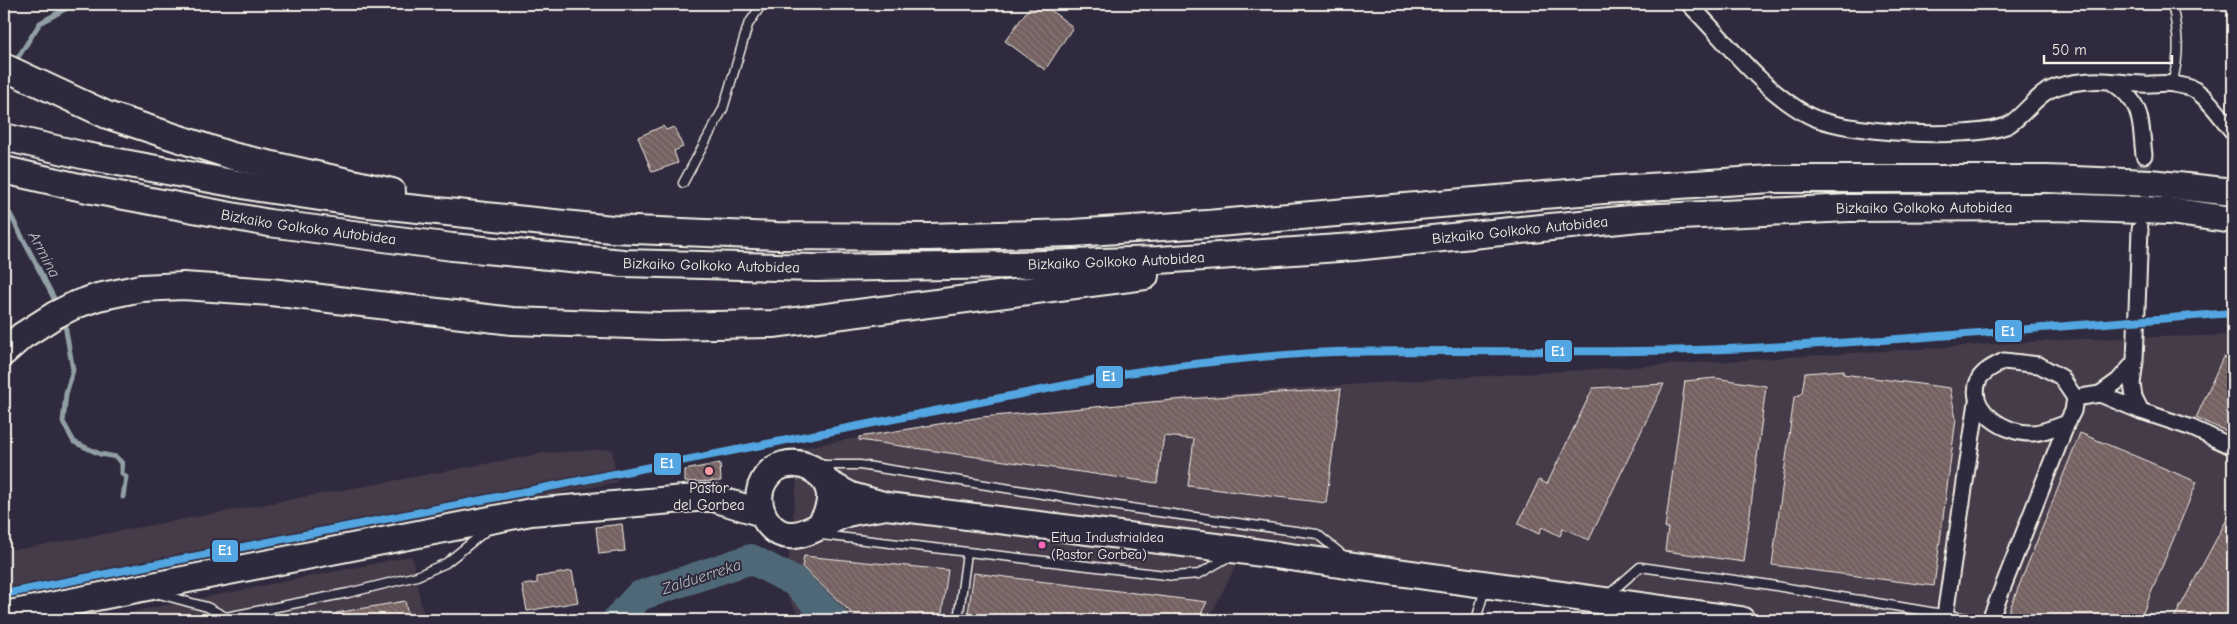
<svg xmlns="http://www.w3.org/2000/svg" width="2237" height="624" font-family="'Comic Neue',sans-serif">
<defs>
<pattern id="building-back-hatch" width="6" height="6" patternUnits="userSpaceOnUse" patternTransform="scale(1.25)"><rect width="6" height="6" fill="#746161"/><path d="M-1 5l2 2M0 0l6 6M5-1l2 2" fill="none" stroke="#887878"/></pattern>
</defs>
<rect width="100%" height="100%" fill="#2f2a3d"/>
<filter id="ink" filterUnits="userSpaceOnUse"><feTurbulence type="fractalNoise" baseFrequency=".02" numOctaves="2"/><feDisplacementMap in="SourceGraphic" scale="10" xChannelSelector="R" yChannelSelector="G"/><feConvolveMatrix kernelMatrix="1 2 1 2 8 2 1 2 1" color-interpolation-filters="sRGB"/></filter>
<g filter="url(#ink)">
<!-- built -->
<g fill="#443a48">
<polygon points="2233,335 2233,620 1650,620 1466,588 1237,564 1208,620 802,620 785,593 800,448 878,434 983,417 1177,398 1373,383 2077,339"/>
<polygon points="612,449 617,482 4,600 4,549 21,549 544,453"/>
<polygon points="412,556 424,620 132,620 136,611"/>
</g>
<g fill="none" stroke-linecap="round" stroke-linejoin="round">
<!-- stream -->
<g stroke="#919fa5" stroke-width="5">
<polyline points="17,59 40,23 74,4"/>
<polyline points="10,214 58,306"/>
<polyline points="65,325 73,370 66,394 63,422 74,442 100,454 116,457 122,463 122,474 126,477 123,497"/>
</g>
<!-- river -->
<polyline stroke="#4f6878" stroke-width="30" points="617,620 639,596 751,559 795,582 834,620"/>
</g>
<!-- building -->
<g fill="url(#building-back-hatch)" stroke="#f4f1e8">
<polygon points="1032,4 1042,4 1073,27 1045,70 1005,41"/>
<polygon points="663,126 666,130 674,127 683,147 674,151 678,163 652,172 638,137"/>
<polygon points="2223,357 2233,362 2233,434 2196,418"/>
<polygon points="1844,370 1843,374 1950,388 1956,419 1934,586 1772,565 1794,398 1802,393 1805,373"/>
<polygon points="1715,378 1766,386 1744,562 1665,551 1668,528 1665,528 1685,381"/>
<polygon points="1664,384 1589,540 1563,528 1560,536 1542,527 1539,534 1518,524 1539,480 1547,484 1593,388"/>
<polygon points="1341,389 1326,503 1188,486 1194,439 1164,436 1157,483 859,440 859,437 982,417 1186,399"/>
<polygon points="2080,433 2197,482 2140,620 2030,620 2009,611"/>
<polygon points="720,463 721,481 685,482 685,470"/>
<polygon points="2233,508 2233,620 2173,620"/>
<polygon points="622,524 625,551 599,554 596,527"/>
<polygon points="804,556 948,570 941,620 859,620 802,567"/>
<polygon points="572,571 578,602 527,611 522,585 537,583 537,577"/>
<polygon points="974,573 1207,602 1198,620 967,620"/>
<polygon points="405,601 409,620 337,620 336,613"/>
</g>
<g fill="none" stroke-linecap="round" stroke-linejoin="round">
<!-- street-tunnel -->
<polyline stroke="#4d4857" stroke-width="15" stroke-dasharray="15 8" stroke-linecap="butt" points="2141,217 2144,155"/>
<!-- lane casing -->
<g stroke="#f4f1e8" stroke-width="11">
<g id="lane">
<path d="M2172,4c6,29 9,50 0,79"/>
<polyline points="683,183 723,109 748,25 762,4"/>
<polyline points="819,465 860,465 1137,509 1317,534 1344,556"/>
<polyline points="821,535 1174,576 1199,574 1230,556"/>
<polyline points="159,594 207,607 226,617 348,593 417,576 446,563 487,530"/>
<polyline points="1608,595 1640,567 1764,584 1978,620"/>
<polyline points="267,609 269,620"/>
<polyline points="958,620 967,553"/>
<polyline points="1476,620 1485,589"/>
</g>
</g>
<!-- street casing -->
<g stroke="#f4f1e8" stroke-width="19">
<g id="street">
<path d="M1689,4c38,38 71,85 119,111 35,19 160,25 198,11 11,-4 28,-27 40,-34 13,-8 29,-10 44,-11 17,-2 35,3 53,3 10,1 20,-2 30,0 6,1 17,3 22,6 15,10 27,28 38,42"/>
<path d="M2113,83c31,21 27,38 31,72"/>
<polyline points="2140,229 2135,361 2132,384 2134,397 2141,411"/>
<path d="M2004,361l35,4 22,12 14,21 -2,13 -6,12c-11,4 -22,9 -34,10 -26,2 -68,-23 -54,-54 5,-9 17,-14 25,-18z"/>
<polyline points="2100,394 2118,381 2134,363"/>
<polyline points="2075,398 2100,394 2141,411 2192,428 2233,447"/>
<polyline points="1945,615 1977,402"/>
<polyline points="1990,620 2067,423"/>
</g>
</g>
<!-- highway casing -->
<g stroke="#f4f1e8" stroke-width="30">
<g id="highway">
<polyline points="4,67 107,115 232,156 392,192"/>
<polyline points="4,137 86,156 259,188 360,203 612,229 777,236 929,237 1073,233 1207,224 1603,190 1771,179 2047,179 2150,183 2233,192"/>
<path id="s1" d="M4,170l88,20 177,33 183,24 171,16 193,5 199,-3 144,-5 195,-13 285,-29 210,-10 206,-1 115,4 63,9"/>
<polyline points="4,352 22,336 55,315 75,305 98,297 141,288 183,286 271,292 512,321 660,326 773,324 1145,276"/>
<polyline points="826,482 851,496 887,506 1240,550 1741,620"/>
<path d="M819,526c40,-52 -40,-88 -58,-39 -3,10 -2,21 3,30 22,38 56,6 83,-4 11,-3 23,-4 34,-6"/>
<polyline points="4,615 531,512 696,498 713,498 762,513"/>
</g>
</g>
<!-- lane -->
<use href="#lane" stroke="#2f2a3d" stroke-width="8"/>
<!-- street -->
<use href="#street" stroke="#2f2a3d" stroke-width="15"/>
<!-- highway -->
<use href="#highway" stroke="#2f2a3d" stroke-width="26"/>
<!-- rail-1 casing -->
<g stroke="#2f2a3d" stroke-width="11">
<path id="rail-1" d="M4,594l1124,-221c68,-10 137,-18 206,-21 131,-3 262,2 393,-3 169,-8 338,-23 506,-36"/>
</g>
<!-- rail-1 -->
<use href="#rail-1" stroke="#53a6e1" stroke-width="8"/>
</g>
</g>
<!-- markers -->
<circle fill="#ff9aa2" stroke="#2f2a3d" stroke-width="2" cx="709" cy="471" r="5"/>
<circle fill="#fa66b7" stroke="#2f2a3d" stroke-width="2" cx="1042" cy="545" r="4.5"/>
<g text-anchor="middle" stroke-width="4" stroke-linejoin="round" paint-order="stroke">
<!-- bus labels -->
<g font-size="14" fill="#f4f1e8" stroke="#2f2a3d" text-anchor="start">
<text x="1051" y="542">Eitua Industrialdea<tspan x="1051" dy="17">(Pastor Gorbea)</tspan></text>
</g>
<!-- street labels -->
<g font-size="15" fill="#f4f1e8" stroke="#2f2a3d">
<text dy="5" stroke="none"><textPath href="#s1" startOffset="1930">Bizkaiko Golkoko Autobidea</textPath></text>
<text dy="5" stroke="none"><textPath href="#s1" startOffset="310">Bizkaiko Golkoko Autobidea</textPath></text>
<text dy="5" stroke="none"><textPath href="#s1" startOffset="1525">Bizkaiko Golkoko Autobidea</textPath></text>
<text dy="5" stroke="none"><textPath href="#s1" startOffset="1120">Bizkaiko Golkoko Autobidea</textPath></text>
<text dy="5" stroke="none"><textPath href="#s1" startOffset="715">Bizkaiko Golkoko Autobidea</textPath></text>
</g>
<!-- poi labels -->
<g font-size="15" fill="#f4f1e8" stroke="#2f2a3d">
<text x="709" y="493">Pastor<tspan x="709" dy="17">del Gorbea</tspan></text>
</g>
<!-- water labels -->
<g font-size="16" font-style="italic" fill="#b2babb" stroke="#2f2a3d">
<text transform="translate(45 254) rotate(62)" y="6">Armina</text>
<text transform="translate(701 576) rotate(-18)" y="6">Zalduerreka</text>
</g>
</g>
<g stroke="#2f2a3d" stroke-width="2">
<rect x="1994" y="319" width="29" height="24" rx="5" fill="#53a6e1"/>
<rect x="1544" y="339" width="29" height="24" rx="5" fill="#53a6e1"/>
<rect x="1095" y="365" width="29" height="24" rx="5" fill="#53a6e1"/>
<rect x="653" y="452" width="29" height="24" rx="5" fill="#53a6e1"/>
<rect x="211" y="539" width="28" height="24" rx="5" fill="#53a6e1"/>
</g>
<g font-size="14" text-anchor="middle" font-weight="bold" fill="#fff">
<text x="2008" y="336">E1</text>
<text x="1558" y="356">E1</text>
<text x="1109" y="381">E1</text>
<text x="667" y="468">E1</text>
<text x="225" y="555">E1</text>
</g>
<!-- margin -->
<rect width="2237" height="624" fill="none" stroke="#2f2a3d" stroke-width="20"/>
<rect x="10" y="10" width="2217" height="604" fill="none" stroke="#f4f1e8" stroke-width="2" filter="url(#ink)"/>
<!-- scale -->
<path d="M2044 55v8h128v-8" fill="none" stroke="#f4f1e8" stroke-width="2.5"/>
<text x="2052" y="55" font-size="15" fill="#f4f1e8" stroke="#2f2a3d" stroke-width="4" paint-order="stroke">50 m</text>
</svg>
